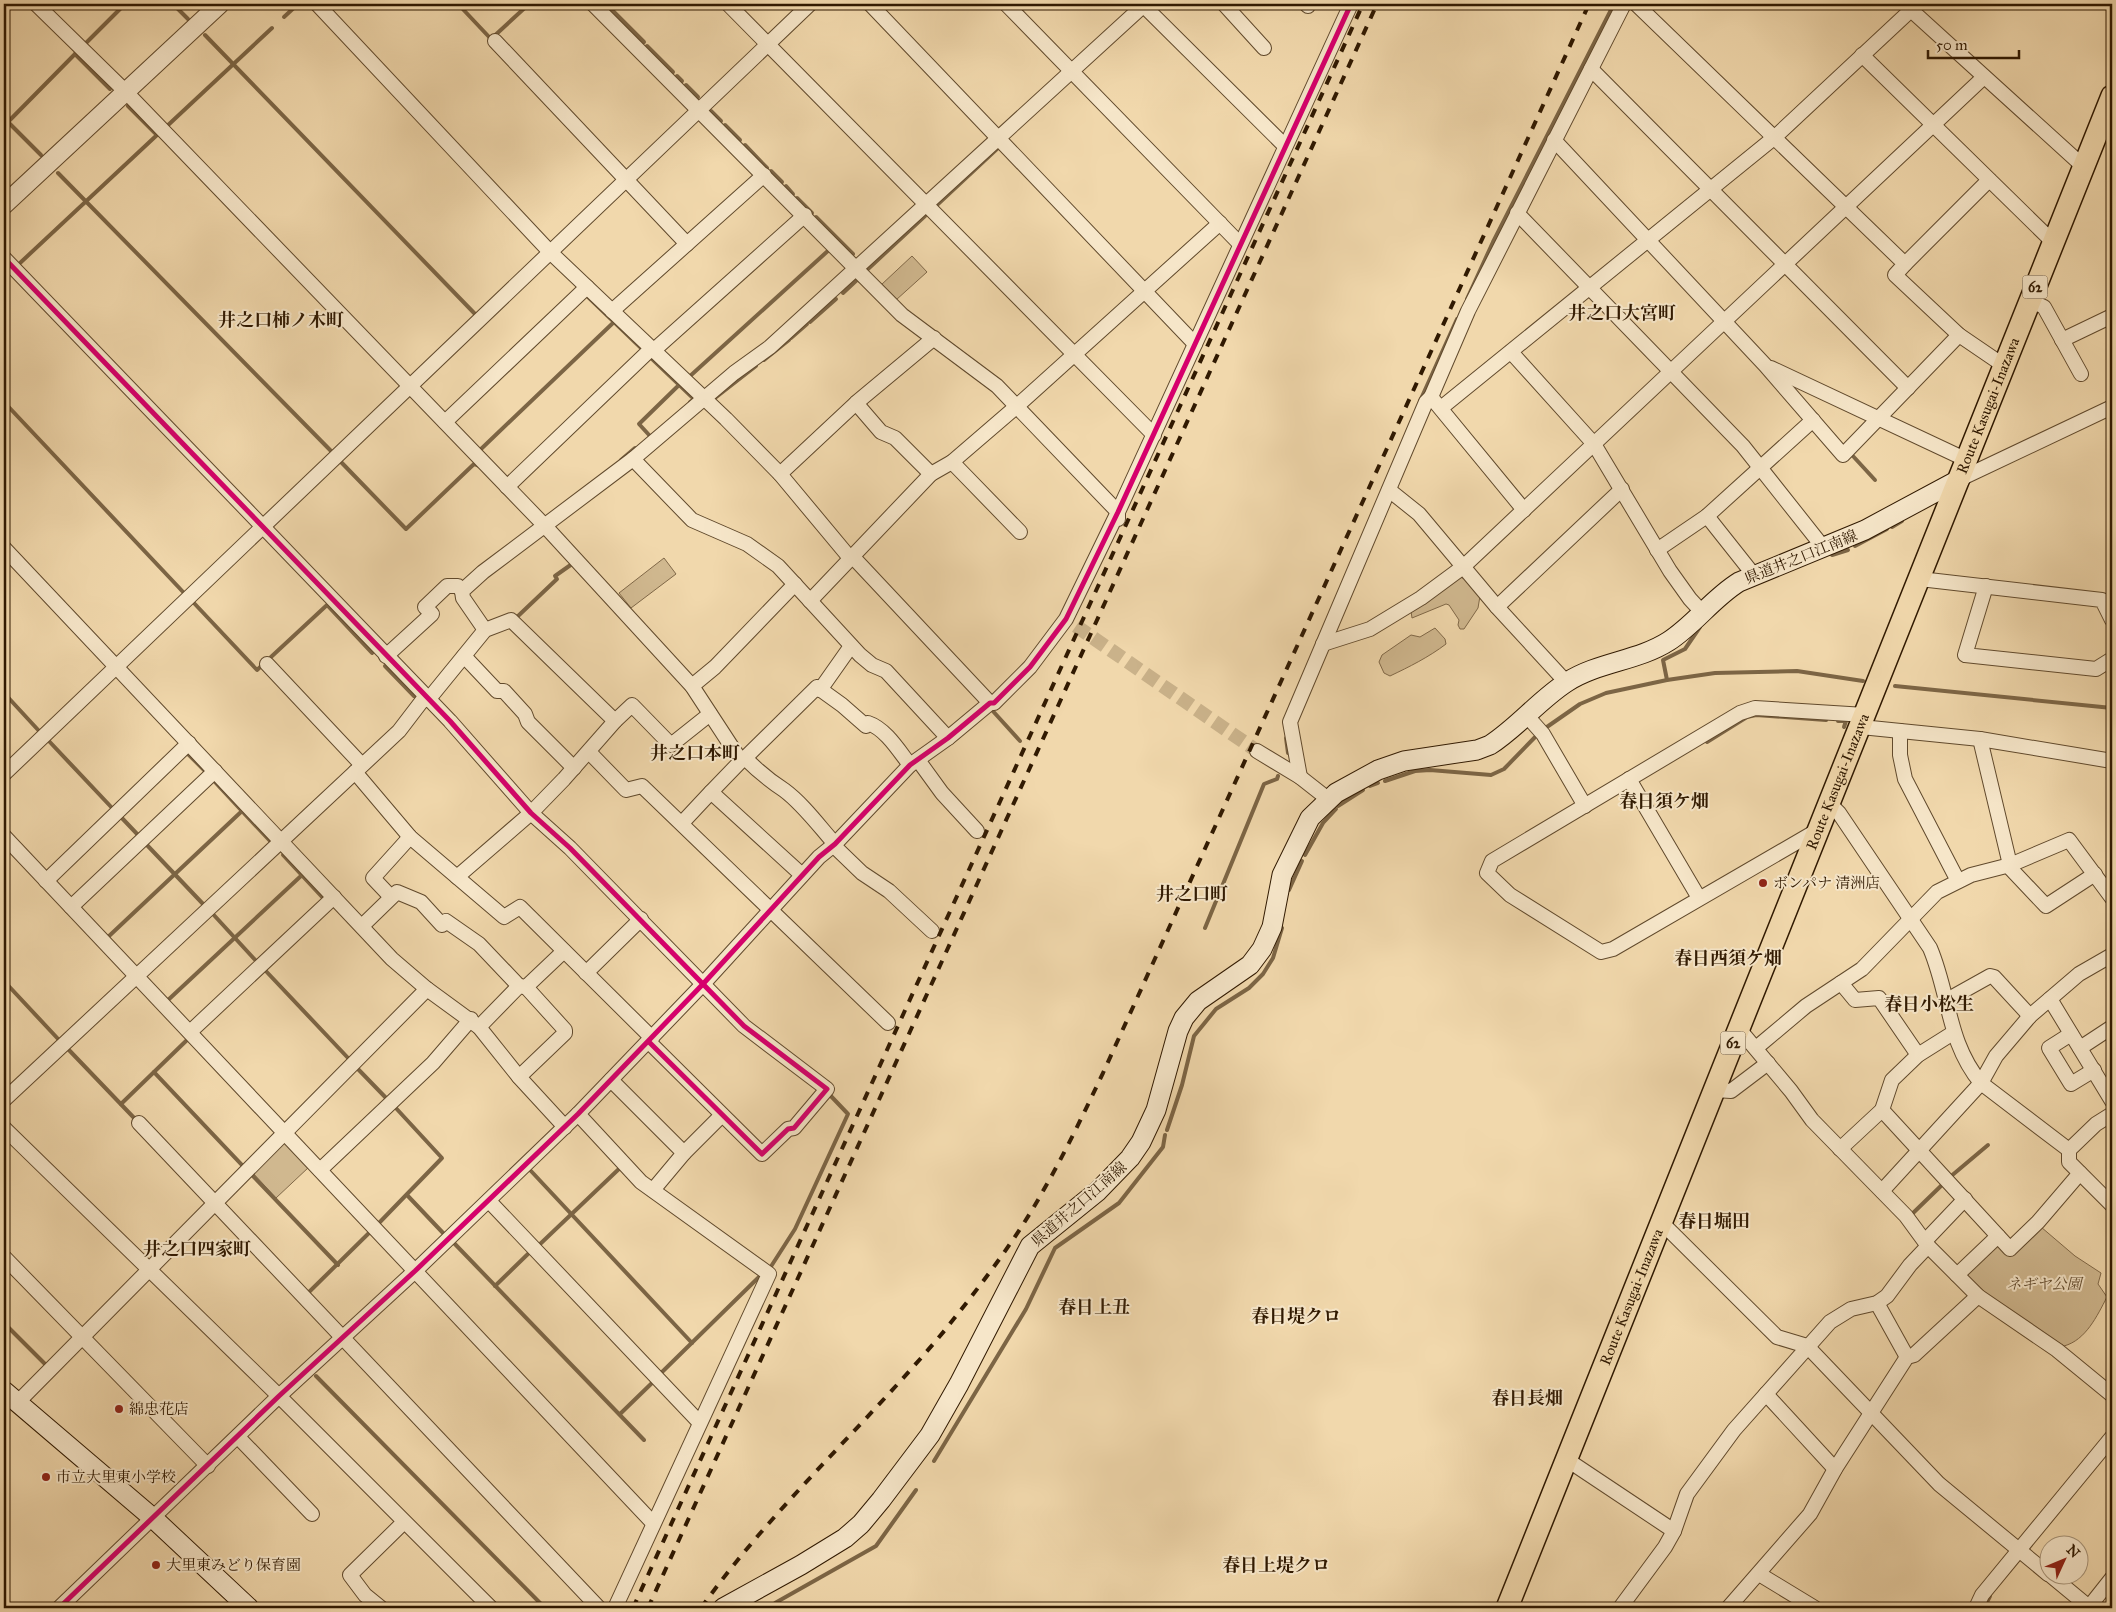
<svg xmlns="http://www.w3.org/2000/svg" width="2116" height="1612" font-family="'IM FELL Great Primer','Noto Serif JP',serif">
<rect width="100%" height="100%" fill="#f1d8ac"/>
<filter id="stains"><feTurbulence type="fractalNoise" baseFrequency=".004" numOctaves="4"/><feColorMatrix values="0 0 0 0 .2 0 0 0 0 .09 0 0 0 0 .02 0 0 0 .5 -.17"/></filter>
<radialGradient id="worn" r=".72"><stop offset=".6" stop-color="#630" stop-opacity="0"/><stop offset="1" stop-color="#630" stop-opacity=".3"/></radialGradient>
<!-- green -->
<g fill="#d0b88f" stroke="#806848">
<polygon points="912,256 927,272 896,300 881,285"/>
<polygon points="664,558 676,574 631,608 619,593"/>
<polygon points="1460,577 1465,579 1480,596 1478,608 1464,629 1460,629 1458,625 1459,620 1449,605 1446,604 1412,618 1411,611"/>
<path d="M1435,628l10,11 1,5c-17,13 -37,23 -56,32l-6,-3 -5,-11 3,-7 29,-20 9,2z"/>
<polygon points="281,1142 286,1142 309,1167 276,1198 252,1172"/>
<path d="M2041,1227l34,29 26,17 -3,11 9,13c-10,19 -21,43 -43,49 -20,-13 -94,-55 -98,-74l33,-29 10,11z"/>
</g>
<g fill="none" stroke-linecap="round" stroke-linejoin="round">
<!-- stream -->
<g stroke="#7c6545" stroke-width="4">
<polyline points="173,4 188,19"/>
<polyline points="458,4 491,39 529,4"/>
<polyline points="606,4 644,42"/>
<polyline points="284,17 298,4"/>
<polyline points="205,35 476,315"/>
<polyline points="86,43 125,4"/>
<polyline points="647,46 673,72"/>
<polyline points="75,54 110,89"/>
<polyline points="677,76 682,81"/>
<polyline points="686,85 698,97"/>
<polyline points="711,111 721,121"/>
<polyline points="4,118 41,155"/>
<polyline points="725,125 740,140"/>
<polyline points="4,126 76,53"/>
<polyline points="166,127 272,28"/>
<polyline points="745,145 767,168"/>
<polyline points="771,171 782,182"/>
<polyline points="58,173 333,453"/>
<polyline points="786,186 793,194"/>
<polyline points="797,198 812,213"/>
<polyline points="937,205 998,148"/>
<polyline points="816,217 853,254"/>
<polyline points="20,263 157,135 128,106"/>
<polyline points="868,269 925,216"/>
<polyline points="4,278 11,272 9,270"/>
<polyline points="843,293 858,279 860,281"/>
<polyline points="587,296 640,347"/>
<polyline points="1467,299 1493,242 1614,4"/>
<polyline points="810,322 836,299"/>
<polyline points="791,338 807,324"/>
<polyline points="650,357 694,399 690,402"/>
<polyline points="764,360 789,340"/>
<polyline points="689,377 830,249"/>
<polyline points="715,398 756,366"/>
<polyline points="1420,401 1457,319"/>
<polyline points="4,402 185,594"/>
<polyline points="650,436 639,424 679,385"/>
<polyline points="480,450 614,322"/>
<polyline points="1852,455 1875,480"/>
<polyline points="621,460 635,448"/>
<polyline points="341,462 406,529 474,464 479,466"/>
<polyline points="1892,527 1902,521"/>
<polyline points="1855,546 1887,529"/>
<polyline points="1832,555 1848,550"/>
<polyline points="193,602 257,670 327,605 372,653"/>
<polyline points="517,617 557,579 555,576 572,564"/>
<polyline points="385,666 414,696"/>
<polyline points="1667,680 1663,660 1685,649 1700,627"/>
<polyline points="1895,686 2112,708"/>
<polyline points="4,693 40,732"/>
<polyline points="991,709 1020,741"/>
<polyline points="1838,721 1846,721 1844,727"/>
<polyline points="1544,729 1580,704 1606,693 1667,680 1715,673 1797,671 1863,681"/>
<polyline points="1286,738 1288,753"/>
<polyline points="47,739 114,810"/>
<polyline points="1707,742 1747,717 1756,715 1826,720"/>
<polyline points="188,754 206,772 205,773"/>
<polyline points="214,781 271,842"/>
<polyline points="1385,781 1415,771 1430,770 1491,775 1504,769 1539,733"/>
<polyline points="1370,786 1378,783"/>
<polyline points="1338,806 1363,790"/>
<polyline points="120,816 139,836"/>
<polyline points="146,844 204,905"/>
<polyline points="283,855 323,898"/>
<polyline points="1305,855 1323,823 1336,809"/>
<polyline points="1289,890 1302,861"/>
<polyline points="212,913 257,962"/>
<polyline points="1205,928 1264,784 1277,779 1278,776"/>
<polyline points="108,937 242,811"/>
<polyline points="263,968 349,1059"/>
<polyline points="4,981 60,1041"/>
<polyline points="167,1001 302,875"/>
<polyline points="68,1049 137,1121"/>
<polyline points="357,1068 388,1100"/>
<polyline points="154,1072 243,1166"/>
<polyline points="121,1104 187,1040"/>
<polyline points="1167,1130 1182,1085 1194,1036 1216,1009 1249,988 1263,974 1273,958 1282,928"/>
<polyline points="531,1171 692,1343"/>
<polyline points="251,1174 338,1265"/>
<polyline points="1950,1177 1988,1145"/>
<polyline points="407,1195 444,1234"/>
<polyline points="1913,1217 1911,1215 1945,1182"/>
<polyline points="379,1223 442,1158 394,1106"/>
<polyline points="453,1242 644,1440"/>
<polyline points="538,1246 621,1167"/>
<polyline points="770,1268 795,1229 848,1114 828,1093"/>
<polyline points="495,1286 530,1252"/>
<polyline points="308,1293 370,1232"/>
<polyline points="4,1323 47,1366"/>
<polyline points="659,1375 760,1276"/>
<polyline points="316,1376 545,1608"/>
<polyline points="620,1414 653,1382"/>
<polyline points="934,1461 1026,1309 1055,1248 1119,1203 1163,1147 1165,1135"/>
<polyline points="773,1608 775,1603 876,1546 916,1490"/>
<polyline points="1984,1608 1990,1596"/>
</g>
<!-- minor-tunnel -->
<polyline stroke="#cab28a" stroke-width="14" stroke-dasharray="14 7" stroke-linecap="butt" points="1076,626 1257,751"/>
<!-- minor casing -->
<g stroke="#60492c" stroke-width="16">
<g id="minor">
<path d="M36,4l90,88 419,434 147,160 49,75 4,-3c12,12 25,23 39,32 19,14 35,36 51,54"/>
<polyline points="317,4 550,252 726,419 780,474 850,558"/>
<polyline points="593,4 902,315 997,386 1118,512 1118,519"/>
<polyline points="728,4 1154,435"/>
<polyline points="870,4 1195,344"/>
<polyline points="1006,4 1240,244"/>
<polyline points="1142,4 1285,146"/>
<polyline points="1224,4 1264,48"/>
<polyline points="1306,4 1308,6"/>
<polyline points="1636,4 1905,264 1895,275 1959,335 2003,365"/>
<polyline points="495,41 687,244"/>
<polyline points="1862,55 2053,242"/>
<polyline points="1591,69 1908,388"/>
<polyline points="1554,140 1765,365 1843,455 1959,335"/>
<polyline points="1517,213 1743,446 1823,547"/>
<polyline points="4,258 450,721 531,813 570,848 744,1026 827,1089 794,1128 788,1129 762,1154 649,1042"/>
<polyline points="1905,264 1989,180"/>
<polyline points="2029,300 2044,307 2081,374"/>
<polyline points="612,311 764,175"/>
<polyline points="2062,340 2112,316"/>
<polyline points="653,351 805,215"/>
<polyline points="1511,352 1594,444 1670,571 1690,599 1702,612"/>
<polyline points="1771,368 1967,460"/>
<polyline points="1431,397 1468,311 1624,4"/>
<polyline points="856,403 881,432 895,438 931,474"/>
<polyline points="1441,408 1775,137 1911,10 2084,167"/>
<polyline points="445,422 587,287"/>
<polyline points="633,459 692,520 747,544 778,566 860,655 872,665 886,671 948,738"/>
<polyline points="952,462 1020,532"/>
<polyline points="780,474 856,403 934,338"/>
<polyline points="1960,479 2112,407"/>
<polyline points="507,487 651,349"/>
<polyline points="1389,490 1419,514 1497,607 1566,682"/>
<polyline points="1707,516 1753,574"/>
<polyline points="4,548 392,959 427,989 479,1027 519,1077 565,1127"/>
<polyline points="1657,550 1707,516 1813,420"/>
<polyline points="852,556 990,703"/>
<polyline points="1920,579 2102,600 2112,620"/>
<polyline points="1986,586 1965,655 2096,669 2112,659"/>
<polyline points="810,601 931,474 952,462 1017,406 1220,223"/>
<polyline points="1497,607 1622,489"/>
<polyline points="485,630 463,598 462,591 483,572 633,459 734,373 770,347 1145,4"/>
<polyline points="1323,644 1370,629 1421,598 1463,567 1984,77"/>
<polyline points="386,656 432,614 425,607 447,586 458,586 462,591"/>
<polyline points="464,656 497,691 504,691 525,714 528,722 574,768"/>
<polyline points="267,664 362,765"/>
<polyline points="692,686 715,667 795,584"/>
<polyline points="820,690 851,646"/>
<polyline points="428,700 485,630 511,620 615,721 564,779 531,813 457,877"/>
<polyline points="1527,716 1543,734 1585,806"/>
<polyline points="615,721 632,705 671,745 710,714"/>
<polyline points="1861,727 1980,739 2112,761"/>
<polyline points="1900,731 1900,755 1905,779 1958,881"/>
<polyline points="1980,739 2011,869 2046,906 2095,874"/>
<polyline points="1257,751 1300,777 1328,799"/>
<polyline points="589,752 626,790 642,786 888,1023"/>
<path d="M745,758l72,-71 25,18 24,21 2,-3c18,6 31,28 42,42"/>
<polyline points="918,760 942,793 977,831"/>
<polyline points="741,761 711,792 802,875"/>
<polyline points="355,772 410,837 504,917 520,907 652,1038"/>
<polyline points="4,774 810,4"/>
<polyline points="1300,777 1290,722 1426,402 1431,397 1524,510"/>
<polyline points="1629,779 1699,898"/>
<path d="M1830,804l9,9 91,135c20,47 17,94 51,135l88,67v12l43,43"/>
<polyline points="682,823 711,792"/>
<polyline points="1818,830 1613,949 1601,952 1510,895 1487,873 1492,861 1740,713 1755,708 1865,715"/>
<polyline points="4,836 653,1523"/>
<polyline points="833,845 862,873 889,891 932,931"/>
<polyline points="46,881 189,743"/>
<polyline points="391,897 373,878 410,837"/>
<polyline points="71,907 215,771"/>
<polyline points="362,926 397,892 421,902 442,925 446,921 479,944 519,986"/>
<polyline points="586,973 641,919"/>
<polyline points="1841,983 1855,1000 1879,998 1918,1055"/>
<polyline points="2050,999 2112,1101"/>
<polyline points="1947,1000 1990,976 1994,977 2030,1016"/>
<polyline points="479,1027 519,986 526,987 564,951"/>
<polyline points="190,1032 334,897"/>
<polyline points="2071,1034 2049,1048 2071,1084 2094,1070"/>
<polyline points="1756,1048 1806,1006 1862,969 1937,892 1971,875 2010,865 2069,840 2112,898"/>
<polyline points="2080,1048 2112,1027"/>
<polyline points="519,1077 565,1033 565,1030 526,987"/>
<polyline points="611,1080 684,1153 722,1115"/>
<polyline points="1715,1090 1731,1091 1768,1063"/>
<polyline points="4,1100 399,731 425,697"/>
<polyline points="1882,1110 1998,1236"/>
<polyline points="578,1114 641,1182 769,1274 615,1608"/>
<polyline points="139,1123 599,1608"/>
<polyline points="4,1128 279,1396 491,1608"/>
<polyline points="1840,1149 1882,1110 1892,1080 1918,1055 1953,1033"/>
<polyline points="2069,1150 2096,1124 2112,1114"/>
<polyline points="320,1170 433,1063 471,1019"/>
<polyline points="653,1190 684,1153"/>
<polyline points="1882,1191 1981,1083 1996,1056 2030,1016 2079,974 2112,955"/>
<polyline points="489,1201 699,1422"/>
<polyline points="1662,1223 1777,1337 1807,1346 1939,1484 2048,1574"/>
<polyline points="1925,1241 1965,1199"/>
<polyline points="1928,1246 1978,1296 2057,1350 2112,1395"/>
<polyline points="4,1257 208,1466"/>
<polyline points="1957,1275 1998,1236 2010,1249 2038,1222 2080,1173"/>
<polyline points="1877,1303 1907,1357"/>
<polyline points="1766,1394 1835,1469"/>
<polyline points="18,1402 427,989"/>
<polyline points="238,1437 312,1514"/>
<polyline points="1566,1459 1674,1531"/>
<polyline points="1759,1574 1815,1608"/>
<polyline points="2049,1574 2090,1608"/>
<polyline points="2089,1607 2112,1578"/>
<polyline points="59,1608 279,1396 415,1271 578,1114 703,984 819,857 835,844 910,765 948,738 990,703 994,703 1030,667 1066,619 1118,512 1351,4"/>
<polyline points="381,1608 365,1595 350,1575 404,1522"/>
<polyline points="1620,1608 1665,1547 1674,1531 1687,1494 1734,1430 1830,1322 1851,1309 1877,1303 1887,1296 1910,1265 1928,1246 1906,1216 1812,1120 1791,1091 1739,1029"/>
<polyline points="1728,1608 1810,1514 1835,1469 1907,1357 1914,1355 1978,1296"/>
<polyline points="1976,1608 1982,1595 2112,1437"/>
</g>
</g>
<!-- tertiary casing -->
<g stroke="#60492c" stroke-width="20">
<polyline id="tertiary" points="4,205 220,4"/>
</g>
<!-- secondary casing -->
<g stroke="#301901" stroke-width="21">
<g id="secondary">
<polyline points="4,1391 154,1519 249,1608"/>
<path d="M723,1608l78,-43 44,-27 16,-14 20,-24 49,-65 29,-51 71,-138 68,-55 32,-33 11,-16 15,-32 22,-79 6,-13 14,-17 52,-36 12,-16 10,-22 10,-52 28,-57 26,-25 42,-23 26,-9 73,-11 13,-5c28,-18 49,-45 77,-63 31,-20 71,-21 102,-41 26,-17 44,-43 70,-59l126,-52 95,-51"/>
</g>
</g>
<!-- primary casing -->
<g stroke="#301901" stroke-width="24">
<g id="primary">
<path id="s1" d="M1507,1608l605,-1512"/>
</g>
</g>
<!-- minor -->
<use href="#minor" stroke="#f6e6c9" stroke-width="14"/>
<!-- tertiary -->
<use href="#tertiary" stroke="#f6e6c9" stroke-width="18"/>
<!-- secondary -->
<use href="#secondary" stroke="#f6e6c9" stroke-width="19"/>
<!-- primary -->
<use href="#primary" stroke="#f1d8ac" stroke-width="21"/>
<!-- rail -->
<g stroke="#301901" stroke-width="4" stroke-dasharray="9 9" stroke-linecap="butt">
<polyline points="633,1608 1363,4"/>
<polyline points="648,1608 1377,4"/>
<path d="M701,1608c72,-101 165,-183 244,-278 35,-44 71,-90 98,-139 22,-38 41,-78 60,-118l486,-1069"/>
</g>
<!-- cycleway casing -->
<g stroke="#f6e6c9" stroke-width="8">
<g id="cycleway">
<polyline points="4,258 450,721 531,813 570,848 744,1026 827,1089 794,1128 788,1129 762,1154 649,1042"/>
<polyline points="59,1608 279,1396 415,1271 578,1114 703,984 819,857 835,844 910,765 948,738 990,703 994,703 1030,667 1066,619 1118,512 1351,4"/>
</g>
</g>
<!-- cycleway -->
<use href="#cycleway" stroke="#d6006c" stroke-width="5"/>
</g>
<!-- markers -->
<g fill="#8f2418" stroke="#f6e6c9" stroke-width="2">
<circle cx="1763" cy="883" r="5"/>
<circle cx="119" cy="1409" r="5"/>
<circle cx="46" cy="1477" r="5"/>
<circle cx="156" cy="1565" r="5"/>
</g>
<g text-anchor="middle" stroke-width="4" stroke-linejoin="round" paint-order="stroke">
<!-- shield labels -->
<g fill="#f6e6c9" stroke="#6b563d" stroke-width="1">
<rect x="2022.5" y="275.5" width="25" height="23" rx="4"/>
<rect x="1720.5" y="1031.5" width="25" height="23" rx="4"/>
</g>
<g font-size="14" font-weight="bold" fill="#301901">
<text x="2035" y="292">62</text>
<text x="1733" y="1048">62</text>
</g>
<!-- street labels -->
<g font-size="15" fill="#301901" stroke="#f6e6c9">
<text dy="5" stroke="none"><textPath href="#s1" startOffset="1295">Route Kasugai-Inazawa</textPath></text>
<text transform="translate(1801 557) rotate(-22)" y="5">県道井之口江南線</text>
<text dy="5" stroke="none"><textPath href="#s1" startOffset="890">Route Kasugai-Inazawa</textPath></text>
<text transform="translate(1079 1204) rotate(-41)" y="5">県道井之口江南線</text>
<text dy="5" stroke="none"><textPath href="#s1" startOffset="335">Route Kasugai-Inazawa</textPath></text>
</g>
<!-- poi labels -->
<g font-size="15" fill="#301901" stroke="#f6e6c9" text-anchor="start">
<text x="1773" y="888">ボンパナ 清洲店</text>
<text x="129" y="1414">綿忠花店</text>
<text x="56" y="1482">市立大里東小学校</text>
<text x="166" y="1570">大里東みどり保育園</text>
</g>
<!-- park labels -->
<g font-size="15" font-style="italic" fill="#60492c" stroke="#f6e6c9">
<text x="2044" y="1289">ネギヤ公園</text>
</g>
<!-- quarter labels -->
<g font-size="18" font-weight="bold" fill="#301901" stroke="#f6e6c9">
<text x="1622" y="319">井之口大宮町</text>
<text x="281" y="326">井之口柿ノ木町</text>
<text x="695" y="759">井之口本町</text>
<text x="1664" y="807">春日須ケ畑</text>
<text x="1192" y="900">井之口町</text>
<text x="1728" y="964">春日西須ケ畑</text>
<text x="1929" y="1010">春日小松生</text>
<text x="1714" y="1227">春日堀田</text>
<text x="197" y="1255">井之口四家町</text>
<text x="1094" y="1313">春日上丑</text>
<text x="1296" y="1322">春日堤クロ</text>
<text x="1527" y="1404">春日長畑</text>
<text x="1276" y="1571">春日上堤クロ</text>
</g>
</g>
<!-- margin -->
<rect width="2116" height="1612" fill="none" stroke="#f1d8ac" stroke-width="20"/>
<rect x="5" y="5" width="2106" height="1602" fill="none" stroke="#301901" stroke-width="2.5"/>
<rect x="10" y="10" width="2096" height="1592" fill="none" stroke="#301901"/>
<!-- north arrow -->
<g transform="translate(2064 1560) rotate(46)"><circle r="24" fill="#f6e6c9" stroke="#a79479"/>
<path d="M0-4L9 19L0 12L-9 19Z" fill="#8f2418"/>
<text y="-8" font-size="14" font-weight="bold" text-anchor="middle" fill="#301901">N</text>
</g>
<!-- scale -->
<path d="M1928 50v8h91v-8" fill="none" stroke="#301901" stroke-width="2.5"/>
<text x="1936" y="50" font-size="15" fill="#301901" stroke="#f6e6c9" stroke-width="4" paint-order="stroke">50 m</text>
<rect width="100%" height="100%" filter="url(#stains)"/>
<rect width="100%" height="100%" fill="url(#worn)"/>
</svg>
